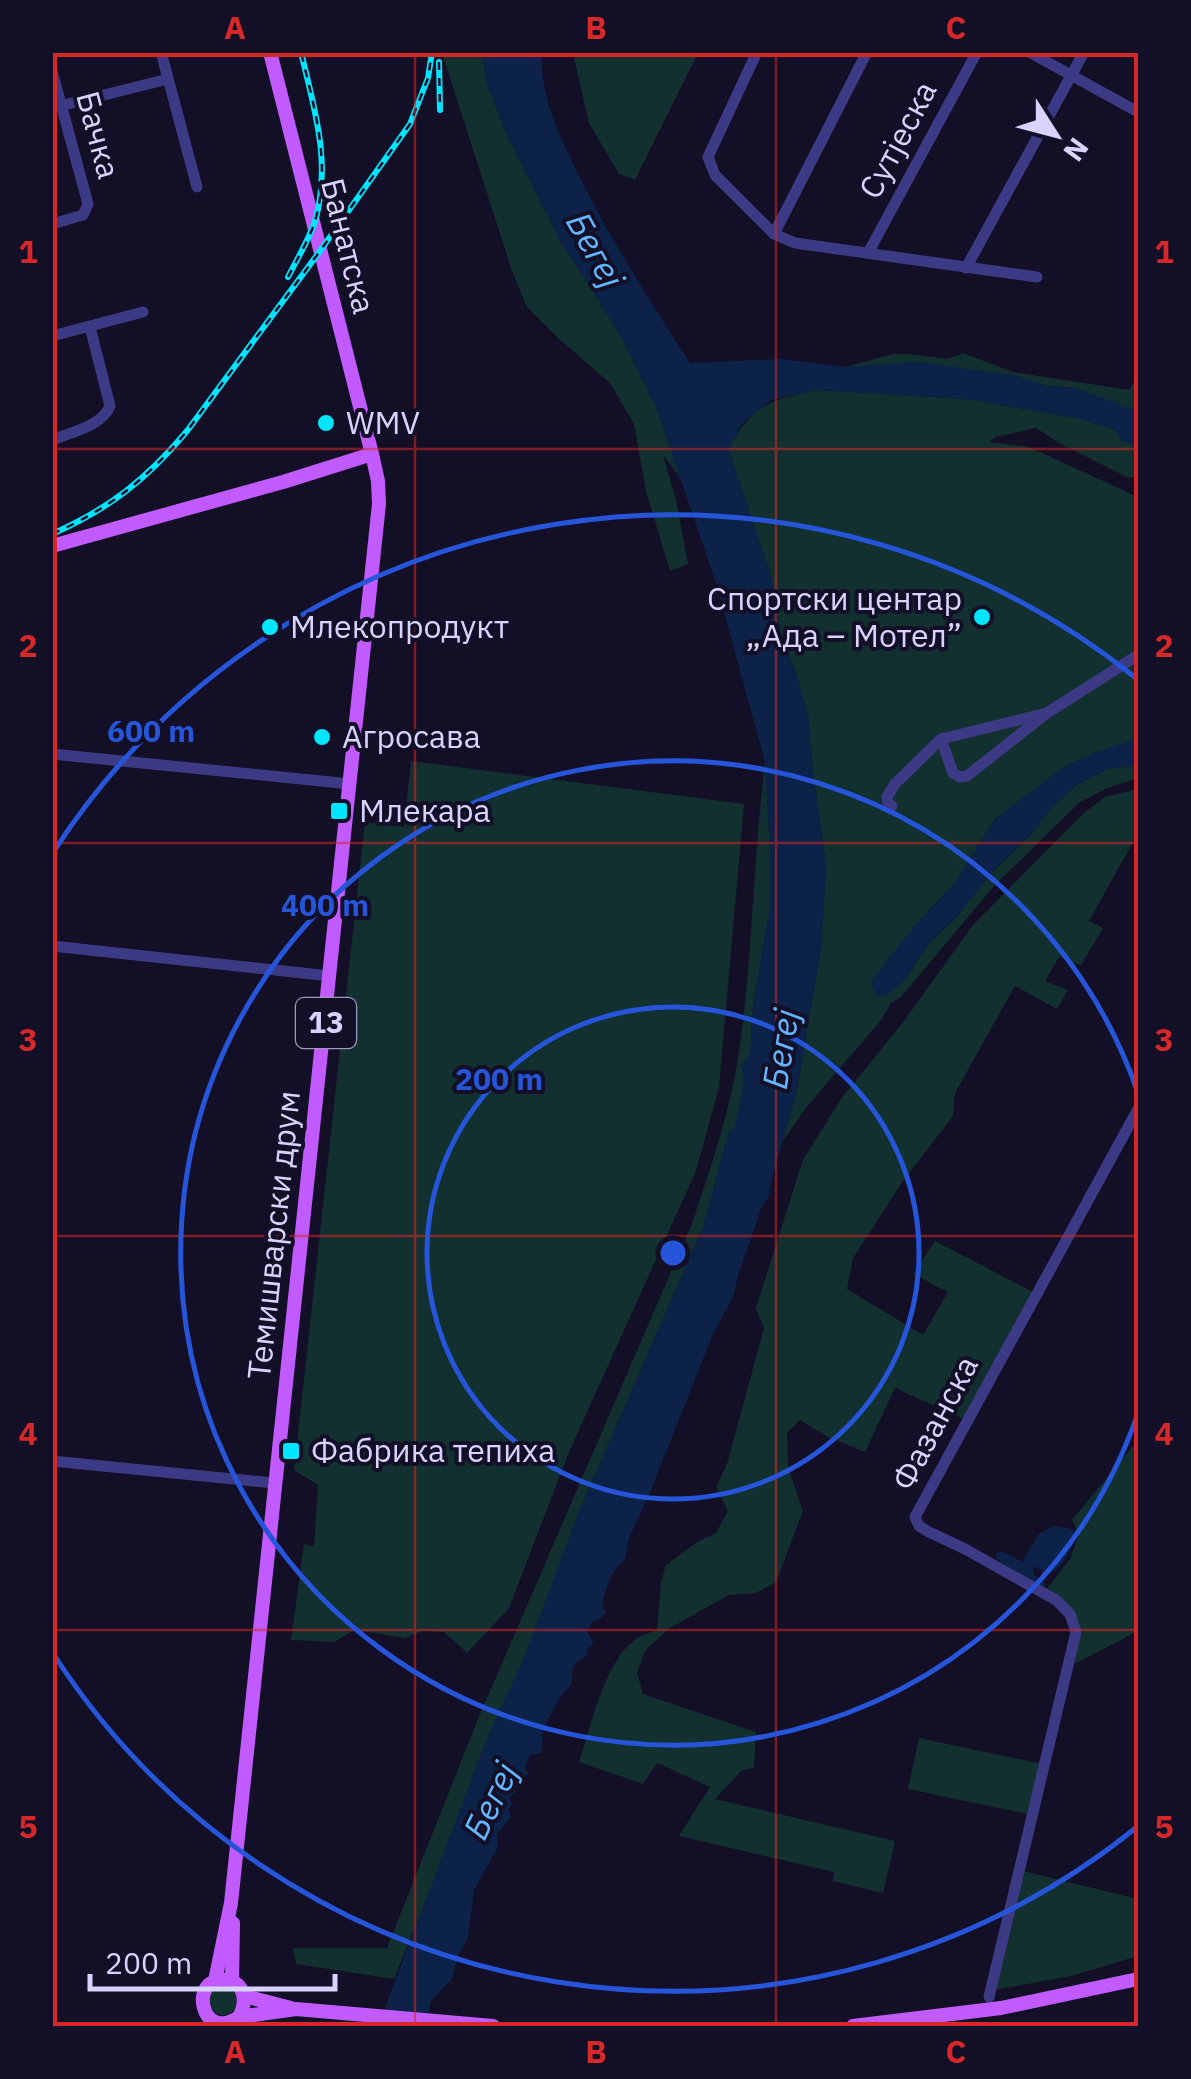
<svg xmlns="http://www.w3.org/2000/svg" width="1191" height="2079" font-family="'IBM Plex Sans',sans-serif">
<rect width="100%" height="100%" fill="#130f26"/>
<!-- green -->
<g fill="#12302f">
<polygon points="442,53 482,53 486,79 503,127 561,242 622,337 656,407 682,480 663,455 676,500 688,564 670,571 646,491 634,424 610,383 558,338 527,307 512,271"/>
<polygon points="573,53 698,53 635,180 619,174 589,123"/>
<polygon points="963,353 1013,372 1129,390 1136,378 1138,379 1138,413 1075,388 1047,386 1017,376 845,367 893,354 908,354 948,359"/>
<path d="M817,390l150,9 114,20 34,11 7,11 16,4v33l-11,-1 -68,-34 -23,-15 -40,9 -7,5 40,5 109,50v243l-41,12 -33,15 -68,51 -43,67 -42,45 -7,51 26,-39 31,-30 28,-37 45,-44 18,-24 26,-23 30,-15 30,-4v13l-33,11 -25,13 -86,84 -93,111 -10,6 -9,16 -77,90 -23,33 14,-48 25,-145 5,-84 -13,-93 -5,-57 -13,-45 -12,-30 -9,-35 -2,-26 -44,-131c27,-45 40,-47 89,-58z"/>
<polygon points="411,761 744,804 719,1087 696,1171 569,1452 509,1608 467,1653 444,1632 422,1631 405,1638 355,1630 334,1642 291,1640 304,1544 314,1547 318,1485 294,1470 365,822 404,827"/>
<path d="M765,762l5,87v57l-17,100 -3,49 -15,74 -6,2 -25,94 -126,289 -31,87 -153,378 -98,-15 -3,-16h94l91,-229 215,-498c18,-55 38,-112 46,-170 14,-95 14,-193 26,-289z"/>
<path d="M1138,789v49l-2,-1 -47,84 14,7 -22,37 -22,-8 -14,24 23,9 -11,19 -42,-23 -60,107 -2,23 -50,65 -50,77 -6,31 76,46 25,-43 -35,-18 22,-33 100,52 -71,126 -69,-31 -30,64 -39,-16 -26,-16 -13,13 1,34 15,44 -27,71 -20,11 -27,2 -61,34 -23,22 -8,22 6,21 113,38 -2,36 -12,2 -27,29 180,42 -12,52 -50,-12 1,-9 -155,-36 31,-49 -53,-24 -14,21 -64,-22c12,-35 25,-100 56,-122 5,-5 15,-7 22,-10l4,-48 5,-17 31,-23 19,-9 12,-22 -12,-24 11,-23 37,-136 -8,-20 47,-148 38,-61 63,-78 69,-96 111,-112 21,-16z"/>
<polygon points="1138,1440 1138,1631 1075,1664 1079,1626 1046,1590 1070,1559 1079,1535 1072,1520"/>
<polygon points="919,1738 1042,1764 1028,1814 908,1789"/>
<polygon points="1023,1871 1138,1899 1138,1956 1071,1976 994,1990"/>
<circle cx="223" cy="2001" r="14"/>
</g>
<!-- water -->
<g fill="#0c2248">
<path d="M482,53h60c-2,42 16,79 34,117 33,67 73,130 114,193l93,-4 62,8 73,-5 99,14 30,10 28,2 63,23v34l-16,-4 -7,-11 -34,-11 -114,-20 -150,-9 -46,10 -28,23 -15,25 44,131 2,26 9,35 12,30 13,45 5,57 13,93 -5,84 -25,145 -27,95v8l-7,9 -24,70 -5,21 -20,37 -64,161 -20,43 -4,22c-15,11 -18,28 -23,44l4,8 -6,7 -7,2 -6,11 7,11 -7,5v7l-14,11 -1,17 -13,16 -16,30 -1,24 -12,2 -5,13 4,6 -11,5 -3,14 -6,4 3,7 -4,5 3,8 -14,17 1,13 -24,43 -6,48 -10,18 -6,23 -21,22 -5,25h-48l109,-288 37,-80 54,-144 126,-289 25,-94 6,-3 9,-50 -3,-12 9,-11 3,-49 17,-100v-57l-5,-87 -49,-179 -60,-176 -34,-69 -61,-96 -58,-115 -17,-48z"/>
<polygon points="1134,740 1138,740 1138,765 1108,769 1078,784 1052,807 1034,831 989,875 961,912 930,942 904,981 887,995 876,997 871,981 911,930 953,885 996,818 1064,767 1096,752"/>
<path d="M1053,1526l19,3 4,8c-7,16 -12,30 -28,37l-12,-7 -3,1 1,7 11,8 -1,4 -12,-2 -34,-25 -3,-5 6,-4 26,13 -4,-4 16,-26z"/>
</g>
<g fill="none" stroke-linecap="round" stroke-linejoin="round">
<!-- minor -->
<g stroke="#3d3a85" stroke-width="11">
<polyline points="161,52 197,187"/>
<polyline points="757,52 708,157 715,175 774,234 795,243 1037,277"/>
<polyline points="1029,52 1138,112"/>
<polyline points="52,71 88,204 83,215 52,224"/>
<polyline points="52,108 168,79"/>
<polyline points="774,234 867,52"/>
<polyline points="868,253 977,52"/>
<polyline points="966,268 1084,52"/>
<polyline points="52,336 143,312"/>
<path d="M52,440c20,-8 50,-14 58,-34l-20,-79"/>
<polyline points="1047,713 941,739 953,773 960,777 967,776 1047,713 1138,655"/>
<polyline points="52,754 350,784"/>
<polyline points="892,806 888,803 887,797 895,784 941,739"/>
<polyline points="52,946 330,976"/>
<polyline points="52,1461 274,1483"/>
<polyline points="989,1997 1076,1632 1070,1614 1056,1600 965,1549 929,1532 919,1526 915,1517 1138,1109"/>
</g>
<!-- major -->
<g stroke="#c25bff" stroke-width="14">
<polyline points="52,546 283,482 372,454"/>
<polyline points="215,1981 231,1903 379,504 378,481 372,454 270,52"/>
<polyline points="232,1982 233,1923"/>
<polyline points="244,1996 291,2008"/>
<path d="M239,2017c8,-14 7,-35 -13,-37 -38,-5 -26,64 13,37l57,-8 197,17"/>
<polyline points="853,2026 1001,2008 1138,1979"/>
</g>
<!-- rail casing -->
<g stroke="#00e5ff" stroke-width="6">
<g id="rail">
<polyline points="439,62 440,110"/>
<path d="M288,277c9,-18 21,-37 27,-56 17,-58 -1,-113 -14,-169"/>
<path d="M52,534c57,-25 95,-55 135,-103l133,-180 90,-127 18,-46 4,-26"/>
</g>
</g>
<!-- rail -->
<use href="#rail" stroke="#130f26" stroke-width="2.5" stroke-dasharray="8" stroke-linecap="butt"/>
</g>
<!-- grid -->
<path fill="none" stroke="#d62828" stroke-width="2.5" stroke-opacity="0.55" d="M415,52v1974M776,52v1974M52,449h1086M52,843h1086M52,1236h1086M52,1630h1086"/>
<!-- distance rings -->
<g fill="none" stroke="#2655da" stroke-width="5">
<circle cx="673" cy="1253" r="246"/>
<path d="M1138 1413A492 492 0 1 1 1138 1093"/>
<path d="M1137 1827A738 738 0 0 1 54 1655M54 851A738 738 0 0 1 1137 679"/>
</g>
<!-- markers -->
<g fill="#00e5ff" stroke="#130f26" stroke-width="4">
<circle cx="326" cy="423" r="10"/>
<circle cx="982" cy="617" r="10"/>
<circle cx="270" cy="627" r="10"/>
<circle cx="322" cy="737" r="10"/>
<rect x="329" y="801" width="20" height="20" rx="5"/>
<rect x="281" y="1441" width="20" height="20" rx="5"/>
</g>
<g text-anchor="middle" stroke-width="8" stroke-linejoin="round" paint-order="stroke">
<!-- shield labels -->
<rect fill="#130f26" stroke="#9e99be" stroke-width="2.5" x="296" y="998" width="60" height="50" rx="8"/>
<g font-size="30" font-weight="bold" fill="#d9d4ff">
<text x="326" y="1033">13</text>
</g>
<!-- street labels -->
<g font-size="32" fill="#d9d4ff" stroke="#130f26">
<text transform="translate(98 135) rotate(75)" y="11">Бачка</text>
<text transform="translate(898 140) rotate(-62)" y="11">Сутјеска</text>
<text transform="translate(348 246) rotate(76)" y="11">Банатска</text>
<text transform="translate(274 1235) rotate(-84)" y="11">Темишварски друм</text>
<text transform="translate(935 1423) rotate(-62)" y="11">Фазанска</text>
</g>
<!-- poi labels -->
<g font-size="32" fill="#d9d4ff" stroke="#130f26" text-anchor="start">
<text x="346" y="434">WMV</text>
<text x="962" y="610" text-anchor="end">Спортски центар<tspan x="962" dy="37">„Ада – Мотел”</tspan></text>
<text x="290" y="638">Млекопродукт</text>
<text x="342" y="748">Агросава</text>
<text x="359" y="822">Млекара</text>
<text x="311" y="1462">Фабрика тепиха</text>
</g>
<!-- water labels -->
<g font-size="35" font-style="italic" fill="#62b6ff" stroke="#130f26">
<text transform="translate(595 250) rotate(61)" y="12">Бегеј</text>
<text transform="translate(781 1049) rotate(-81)" y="12">Бегеј</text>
<text transform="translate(491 1801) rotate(-64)" y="12">Бегеј</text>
</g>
</g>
<circle cx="673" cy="1253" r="15" fill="#2655da" stroke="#130f26" stroke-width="5"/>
<g font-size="30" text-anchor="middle" font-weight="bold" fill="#2655da" stroke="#130f26" stroke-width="8" stroke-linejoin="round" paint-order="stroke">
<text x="151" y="742">600 m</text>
<text x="325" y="916">400 m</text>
<text x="499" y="1090">200 m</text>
</g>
<!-- border -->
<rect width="1191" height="2079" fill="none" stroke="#130f26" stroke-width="110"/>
<!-- north arrow -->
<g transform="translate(1056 135) rotate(126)" stroke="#130f26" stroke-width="8" paint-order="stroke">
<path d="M0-8L18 38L0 25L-18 38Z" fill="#d9d4ff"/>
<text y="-15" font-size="28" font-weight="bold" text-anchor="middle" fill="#d9d4ff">N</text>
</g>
<!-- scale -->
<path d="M90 1974v15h245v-15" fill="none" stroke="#d9d4ff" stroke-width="5"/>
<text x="105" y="1974" font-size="30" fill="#d9d4ff" stroke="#130f26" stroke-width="8" paint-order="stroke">200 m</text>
<rect x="55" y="55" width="1081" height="1969" fill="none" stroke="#d62828" stroke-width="4"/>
<g font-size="32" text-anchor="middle" font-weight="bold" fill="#d62828">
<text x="235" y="39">A</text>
<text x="596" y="39">B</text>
<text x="956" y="39">C</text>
<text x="28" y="263">1</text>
<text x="1164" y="263">1</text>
<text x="28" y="657">2</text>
<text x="1164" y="657">2</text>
<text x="28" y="1051">3</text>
<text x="1164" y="1051">3</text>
<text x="28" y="1445">4</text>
<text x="1164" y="1445">4</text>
<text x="28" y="1838">5</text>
<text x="1164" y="1838">5</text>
<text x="235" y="2063">A</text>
<text x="596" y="2063">B</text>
<text x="956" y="2063">C</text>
</g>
</svg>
